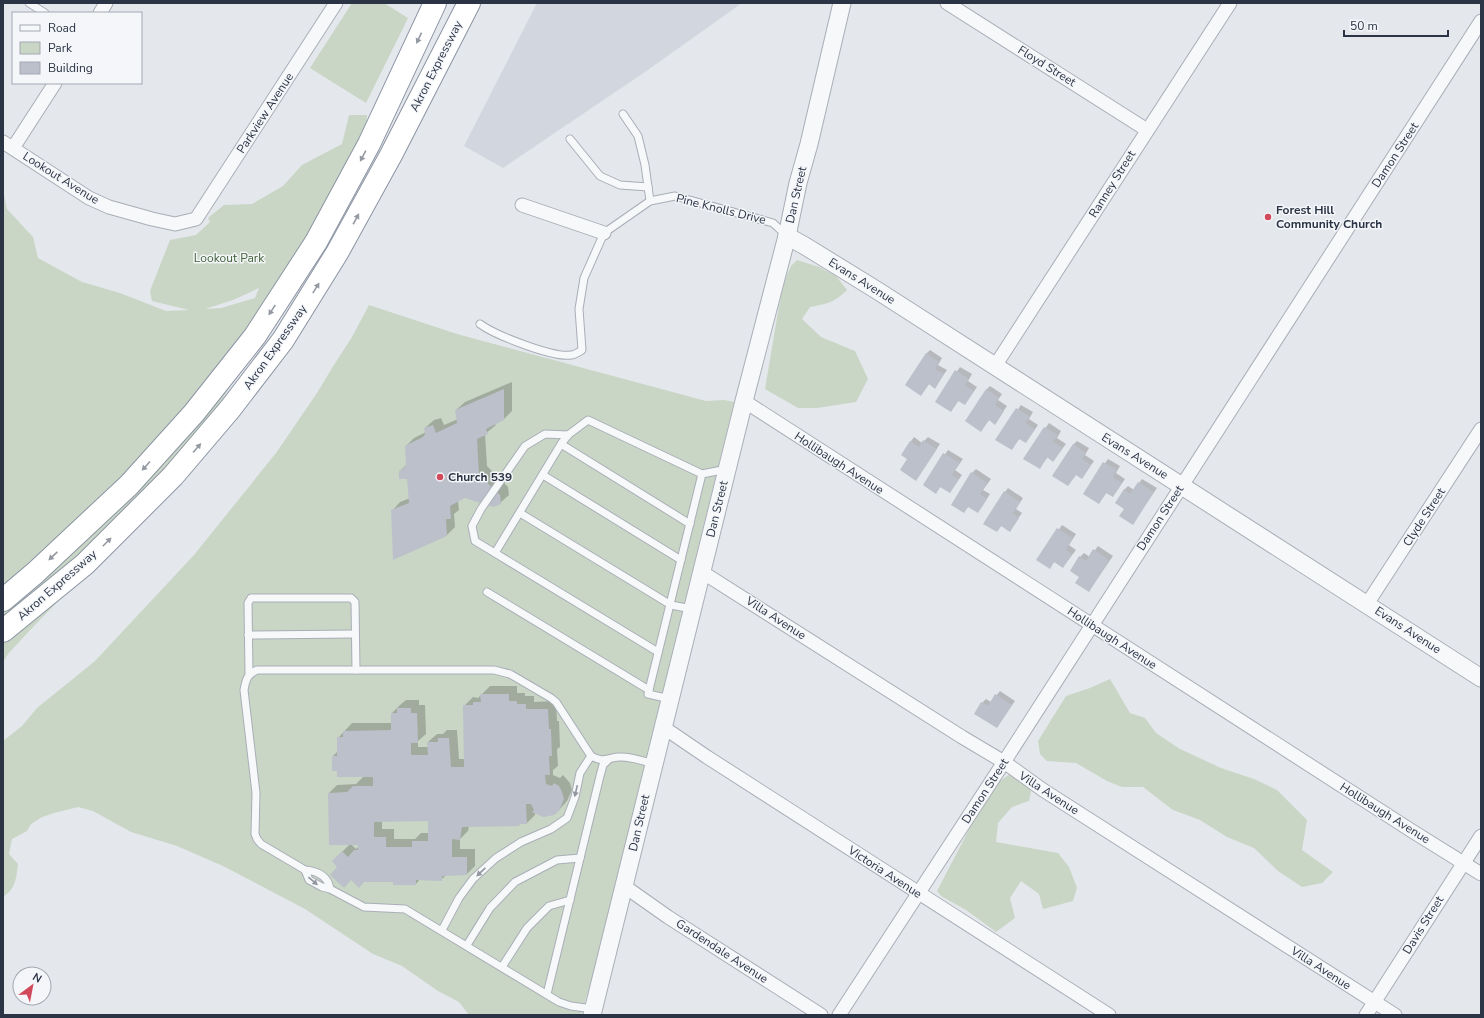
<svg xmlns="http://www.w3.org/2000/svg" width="1484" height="1018" font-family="'Nunito Sans',sans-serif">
<rect width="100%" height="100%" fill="#e4e7ec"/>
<!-- built -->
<polygon fill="#d2d6de" points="537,3 742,3 645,72 503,168 464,146"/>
<!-- green -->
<g fill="#c9d6c5" fill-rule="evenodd">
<polygon points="352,3 384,3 408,18 366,103 310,68"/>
<path d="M349,115h18l-1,22 -104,198 -54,87 -135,164 -40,41 -25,27 -5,8v-472l4,19 26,28 5,21 44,24 38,11 46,18 23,-1 -37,-9 -2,-10 20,-51 26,-5 14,-13 -2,-4 16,-13 28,-1 31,-18 19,-21 40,-21zM259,288l-4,10 -34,10 -16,1 28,-9z"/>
<path d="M797,260l22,7 17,9 11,14c-12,12 -20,14 -37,17l-8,12 19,18 34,14 13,28 -12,23 -39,6h-19l-33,-19 14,-83 5,-24 7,-16z"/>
<path d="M369,305l88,29 249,67 18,-1 10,2 -142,576 -11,37h-112l-10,-13 -21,-11 -36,-25 -29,-12 -68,-45 -82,-43 -46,-20 -46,-14 -38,-21 -15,-4 -24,6 -12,4 -11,7 -4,7 -15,8 -3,15 9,10c-2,15 -2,24 -15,33v-156l19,-15 15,-18 58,-47 99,-106 82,-102 41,-60 15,-25 20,-31z"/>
<polygon points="1110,679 1130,713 1145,718 1156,733 1180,749 1221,768 1254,779 1277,790 1307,820 1302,850 1333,872 1322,883 1302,887 1278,871 1254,848 1227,837 1200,820 1173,810 1143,787 1122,787 1107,781 1076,763 1047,761 1040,754 1038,741 1066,696 1090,688"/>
<polygon points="1010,774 1024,782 1031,791 1029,801 1012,807 998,823 996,842 1058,853 1069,867 1077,888 1073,901 1043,909 1039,894 1021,881 1010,898 1015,918 996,932 966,910 941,896 937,891 987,795 1000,781"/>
</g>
<!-- shadow -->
<g fill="#0003" fill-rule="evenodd">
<polygon points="930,350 942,358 938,365 947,370 935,387 929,384 921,394 926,354"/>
<polygon points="960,367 972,374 968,381 977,387 965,404 959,400 951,411 936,402"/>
<polygon points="512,382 512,411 504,419 495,424 496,425 485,434 487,466 508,487 509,495 500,503 465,497 458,501 459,510 454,514 455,527 447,535 392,511 400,502 410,498 408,478 400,471 407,464 406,446 414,438 426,432 425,428 434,420 441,418 444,425 458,419 456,410 465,402"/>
<polygon points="990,386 1002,394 998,400 1007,406 995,423 989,420 981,430 986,390"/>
<polygon points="1021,405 1033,412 1029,419 1038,425 1029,438 1020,438 1011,449 997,440"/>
<polygon points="1049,423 1061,431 1057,438 1066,444 1053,460 1048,457 1039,468 1025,458"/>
<polygon points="914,437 922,443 928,437 940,444 916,479 909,459 902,454"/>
<polygon points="1077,441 1089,448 1085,455 1094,461 1082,478 1076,474 1068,485 1073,445"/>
<polygon points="948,450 963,459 955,470 962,475 950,492 941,486 936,492 924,485"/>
<polygon points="1108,459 1120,466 1116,473 1125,479 1116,492 1107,492 1099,503 1084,494"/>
<polygon points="976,469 991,479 983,490 990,494 981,508 969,506 964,512 972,473"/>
<polygon points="1142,479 1157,488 1133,523 1125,509 1124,490 1128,486 1134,490"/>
<polygon points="1008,488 1023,498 1016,509 1022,513 1010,530 1002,525 997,531 1005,492"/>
<polygon points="1062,525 1076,534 1069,545 1076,550 1063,567 1055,561 1050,567 1038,560"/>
<polygon points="1098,546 1113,556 1089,591 1081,576 1080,557 1084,553 1090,557"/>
<path d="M490,686h27v7h8v3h9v6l22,-1 1,20h2l1,26 -3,2 1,17 -5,4v5l7,3 3,-3 7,8 2,7 -5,11 -8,9 -24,2v3l-8,8h-6l-2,2 -50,1 -1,5 -8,8v10h15v17l-8,8 -21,1 -5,5 -21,-1 -4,5 -22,-3 -55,-14 -6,-6 17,-17h-20l-1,-51 8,-8 19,-1 8,-8 -26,-6 -5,-14 5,-5v-13l14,-15h40v-10l8,-8 6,-5h13v5h6l1,29 -8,7v6h11l-1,-5 9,-8h6l4,-4h10l2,29h6l-1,-53 9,-9 5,1zM429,820v13h-8l-6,6h-21v-10h-12v-8zM351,844h8v2l-3,3z"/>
<polygon points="1000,691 1015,701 997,727 982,703 986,699 991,702"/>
</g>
<!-- building -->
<g fill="#bbc0ca" fill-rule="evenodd">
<polygon points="926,353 939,362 935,369 944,374 935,389 929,384 921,396 905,385"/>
<polygon points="955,370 969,379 965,385 974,391 965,405 958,401 951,412 935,402"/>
<polygon points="504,389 504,420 486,429 488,434 477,439 479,475 500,495 501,504 493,507 465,498 450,506 451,519 446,519 447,536 393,560 391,510 409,503 407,479 399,479 399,471 403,469 406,465 405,446 423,437 425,434 424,428 433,425 436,433 457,423 455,410"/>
<polygon points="986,389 999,398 995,405 1004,411 995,425 989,420 981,432 965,421"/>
<polygon points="1016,408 1030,417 1025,423 1035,429 1026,443 1019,439 1012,450 995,440"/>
<polygon points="1044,427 1058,435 1053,442 1063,448 1053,462 1047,457 1040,469 1023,459"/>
<polygon points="923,440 937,449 916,481 900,470 907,459 901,455 910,441 919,447"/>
<polygon points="1073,444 1086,453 1082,459 1091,465 1082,479 1076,475 1068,486 1052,476"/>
<polygon points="943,453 960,463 952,475 959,479 950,493 940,487 936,494 923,485"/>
<polygon points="1103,462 1117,470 1113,477 1122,483 1113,497 1106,493 1099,504 1083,494"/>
<polygon points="971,472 987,483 980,494 987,499 978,513 968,507 964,513 951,505"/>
<polygon points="1138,482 1154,492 1133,525 1119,516 1124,509 1115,503 1124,489 1130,494"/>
<polygon points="1004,491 1020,502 1013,513 1019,518 1010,532 1001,526 997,532 983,524"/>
<polygon points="1057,528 1073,538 1066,550 1072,554 1063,568 1054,562 1050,569 1036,560"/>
<polygon points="1093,549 1109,560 1089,592 1075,583 1079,577 1070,571 1079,556 1086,561"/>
<path d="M480,694h29v7h8v3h9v5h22l1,20h2l1,27h-3l1,19h-5l1,9 6,2 2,-3 5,3 3,6 2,7 -5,12 -5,4 -11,2 -11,-5 2,-2 -3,-6h-5l1,20h-8v2l-57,1 -2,13 -8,-1v18h15v18l-25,1v5l-26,-1v5h-23v-3h-29l-5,6 -8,-8 -7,8 -14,-13 7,-8 -5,-6 10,-10 6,6 6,-7h4v-5h-29l-1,-52 19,-1 6,-6h20v-9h-36v-6h-5v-15h5v-19h6v-6l48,-1v-17h6v-5h14v5h6l1,30h-7v12h17l-1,-13h11v-4h11l2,29h13l-1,-62h10v-3h8zM428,821v20h-16v6h-26v-10h-12v-15z"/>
<polygon points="995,694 1012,705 997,728 974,714 981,702 988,706"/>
</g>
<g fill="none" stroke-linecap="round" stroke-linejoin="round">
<!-- service casing -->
<g stroke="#a9aeb7" stroke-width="9">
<g id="service">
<polyline points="29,3 45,13"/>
<polyline points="623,114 638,136 645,165 650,201"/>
<polyline points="570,139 600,176 620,185 648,187"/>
<path d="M480,324c15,11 73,34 91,31 3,0 8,-3 11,-5l-3,-41 5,-31 20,-45 46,-32 25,-5 98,27 14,13"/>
<polyline points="561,444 690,524"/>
<polyline points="543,475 681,560"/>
<polyline points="520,513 671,605 692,609"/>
<polyline points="495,553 475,541 472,526 481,509 525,446 545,434 568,435"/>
<polyline points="487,592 649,690"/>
<polyline points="248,635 355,634"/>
<polyline points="658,652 495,553 561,444 568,435 588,420 702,474"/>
<polyline points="249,674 248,603 251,598 351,598 355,602 356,670"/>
<polyline points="670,699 648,694 702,474 727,469"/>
<path d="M305,870l-44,-26 -4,-5 -2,-5 1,-41 -12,-103c2,-11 3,-15 13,-20h237l16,4 41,24 5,4 35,54c13,7 15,2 28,1 11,-1 24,4 35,7"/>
<path d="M330,889c-2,-13 -13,-18 -25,-19l4,10 13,7 8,2 34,18 41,2 154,93 12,4 22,3"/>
<polyline points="442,930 459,898 473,879 496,858 521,842 551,829 567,818 575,797 580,773 591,756"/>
<polyline points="467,945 490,908 515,882 557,860 580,858"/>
<polyline points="502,967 527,928 549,906 570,900"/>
<polyline points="547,994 600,776 603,765 608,760"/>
</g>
</g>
<!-- minor casing -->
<g stroke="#a9aeb7" stroke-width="15">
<g id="minor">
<polyline points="947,3 1147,130"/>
<polyline points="100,13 106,3"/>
<polyline points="3,142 89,198 109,207 152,219 175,224 196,219 336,3"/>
<polyline points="13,148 55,83"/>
<polyline points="522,205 604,233"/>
<polyline points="995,366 1230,3"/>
<polyline points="744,401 1412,831 1481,874"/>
<polyline points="702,572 962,737 1004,762 1043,790 1395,1015"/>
<polyline points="1367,604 1481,429"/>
<polyline points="663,727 707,757 1109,1015"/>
<polyline points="624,886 668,917 821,1015"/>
<polyline points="839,1015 1004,762 1481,21"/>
<polyline points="1366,1015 1481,836"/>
</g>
</g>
<!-- tertiary casing -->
<g stroke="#a9aeb7" stroke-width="19">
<g id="tertiary">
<polyline points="787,236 805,246 878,291 1481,678"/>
<polyline points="592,1015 744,401 787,236 798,183 809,144 842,3"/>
</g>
</g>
<!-- motorway casing -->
<g stroke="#8b94a3" stroke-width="24">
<g id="motorway">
<polyline points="3,600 35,573 129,485 194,413 255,336 316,242 369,144 435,3"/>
<polyline points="3,631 85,564 173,476 230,409 283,340 337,253 391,155 469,3"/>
</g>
</g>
<!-- service -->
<use href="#service" stroke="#f7f8fa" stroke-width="7"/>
<!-- minor -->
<use href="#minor" stroke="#f7f8fa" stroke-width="13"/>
<!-- tertiary -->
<use href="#tertiary" stroke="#f7f8fa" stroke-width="17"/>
<!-- motorway -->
<use href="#motorway" stroke="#fff" stroke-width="22"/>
</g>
<!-- one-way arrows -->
<defs><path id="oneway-solid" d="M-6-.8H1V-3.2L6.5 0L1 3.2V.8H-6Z"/></defs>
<g fill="#959aa2">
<use href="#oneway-solid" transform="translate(419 38) rotate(115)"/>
<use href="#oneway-solid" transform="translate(363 156) rotate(118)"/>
<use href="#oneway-solid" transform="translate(356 219) rotate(-61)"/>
<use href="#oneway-solid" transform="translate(316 288) rotate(-58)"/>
<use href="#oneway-solid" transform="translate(272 310) rotate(123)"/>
<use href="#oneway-solid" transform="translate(197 448) rotate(-49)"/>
<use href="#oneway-solid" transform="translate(146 466) rotate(132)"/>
<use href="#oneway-solid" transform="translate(107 542) rotate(-45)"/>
<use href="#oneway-solid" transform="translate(53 556) rotate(137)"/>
</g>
<g fill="#9196a0">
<use href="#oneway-solid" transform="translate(576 791) rotate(103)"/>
<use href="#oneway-solid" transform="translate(481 872) rotate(137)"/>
<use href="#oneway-solid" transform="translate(313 881) rotate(40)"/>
</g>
<!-- markers -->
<g fill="#d1495b" stroke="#f4f6f9" stroke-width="1.5">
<circle cx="1268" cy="217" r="4"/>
<circle cx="440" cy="477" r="4"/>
</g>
<g text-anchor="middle" stroke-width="3" stroke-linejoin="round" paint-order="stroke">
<!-- street labels -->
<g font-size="12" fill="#2b3445" stroke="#f4f6f9">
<text transform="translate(436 66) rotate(-63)" y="4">Akron Expressway</text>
<text transform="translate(1047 66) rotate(32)" y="4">Floyd Street</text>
<text transform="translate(265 113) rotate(-57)" y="4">Parkview Avenue</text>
<text transform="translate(1395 155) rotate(-57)" y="4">Damon Street</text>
<text transform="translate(61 178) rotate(32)" y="4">Lookout Avenue</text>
<text transform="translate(1112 184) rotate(-58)" y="4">Ranney Street</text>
<text transform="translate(796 195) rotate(-77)" y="4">Dan Street</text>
<text transform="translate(721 209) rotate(14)" y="4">Pine Knolls Drive</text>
<text transform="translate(862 281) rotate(32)" y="4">Evans Avenue</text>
<text transform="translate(275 347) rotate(-55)" y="4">Akron Expressway</text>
<text transform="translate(1135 456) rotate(32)" y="4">Evans Avenue</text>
<text transform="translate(839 463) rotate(33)" y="4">Hollibaugh Avenue</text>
<text transform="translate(717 509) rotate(-76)" y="4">Dan Street</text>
<text transform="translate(1424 517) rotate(-57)" y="4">Clyde Street</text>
<text transform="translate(1160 518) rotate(-57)" y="4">Damon Street</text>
<text transform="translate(57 585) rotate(-41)" y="4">Akron Expressway</text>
<text transform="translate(776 618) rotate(33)" y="4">Villa Avenue</text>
<text transform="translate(1408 630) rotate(33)" y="4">Evans Avenue</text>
<text transform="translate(1112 638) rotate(33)" y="4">Hollibaugh Avenue</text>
<text transform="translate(985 791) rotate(-57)" y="4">Damon Street</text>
<text transform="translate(1049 793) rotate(33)" y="4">Villa Avenue</text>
<text transform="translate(1385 813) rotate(32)" y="4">Hollibaugh Avenue</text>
<text transform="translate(639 823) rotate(-77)" y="4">Dan Street</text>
<text transform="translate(885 872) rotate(33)" y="4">Victoria Avenue</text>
<text transform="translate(1423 925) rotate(-58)" y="4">Davis Street</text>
<text transform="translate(722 951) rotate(33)" y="4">Gardendale Avenue</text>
<text transform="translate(1321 968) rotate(33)" y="4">Villa Avenue</text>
</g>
<!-- poi labels -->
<g font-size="12" font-weight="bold" fill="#2b3445" stroke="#f4f6f9" text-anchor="start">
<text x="1276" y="214">Forest Hill<tspan x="1276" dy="14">Community Church</tspan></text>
<text x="448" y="481">Church 539</text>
</g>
<!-- park labels -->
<g font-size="12" fill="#3f6138" stroke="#f4f6f9">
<text x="229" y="262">Lookout Park</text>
</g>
</g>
<!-- border -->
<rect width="1484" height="1018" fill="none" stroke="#2b3445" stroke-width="8"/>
<!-- legend -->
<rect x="12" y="12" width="130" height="72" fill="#f4f6f9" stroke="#a4a8b1"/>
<rect x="20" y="25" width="20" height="6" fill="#f7f8fa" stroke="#a4a8b1"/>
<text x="48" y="32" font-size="12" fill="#2b3445">Road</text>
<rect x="20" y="42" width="20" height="12" fill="#c9d6c5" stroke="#a4a8b1"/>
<text x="48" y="52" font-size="12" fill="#2b3445">Park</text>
<rect x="20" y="62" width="20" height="12" fill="#bbc0ca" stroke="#a4a8b1"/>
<text x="48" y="72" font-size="12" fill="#2b3445">Building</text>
<!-- north arrow -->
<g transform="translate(32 986) rotate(32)"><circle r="19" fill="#f4f6f9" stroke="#a4a8b1"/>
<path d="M0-3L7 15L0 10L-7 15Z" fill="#d1495b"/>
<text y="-6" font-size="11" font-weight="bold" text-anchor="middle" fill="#2b3445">N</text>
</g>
<!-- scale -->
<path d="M1344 30v6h104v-6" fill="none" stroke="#2b3445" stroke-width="2"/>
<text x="1350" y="30" font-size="12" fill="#2b3445" stroke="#f4f6f9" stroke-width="3" paint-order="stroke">50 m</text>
</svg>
